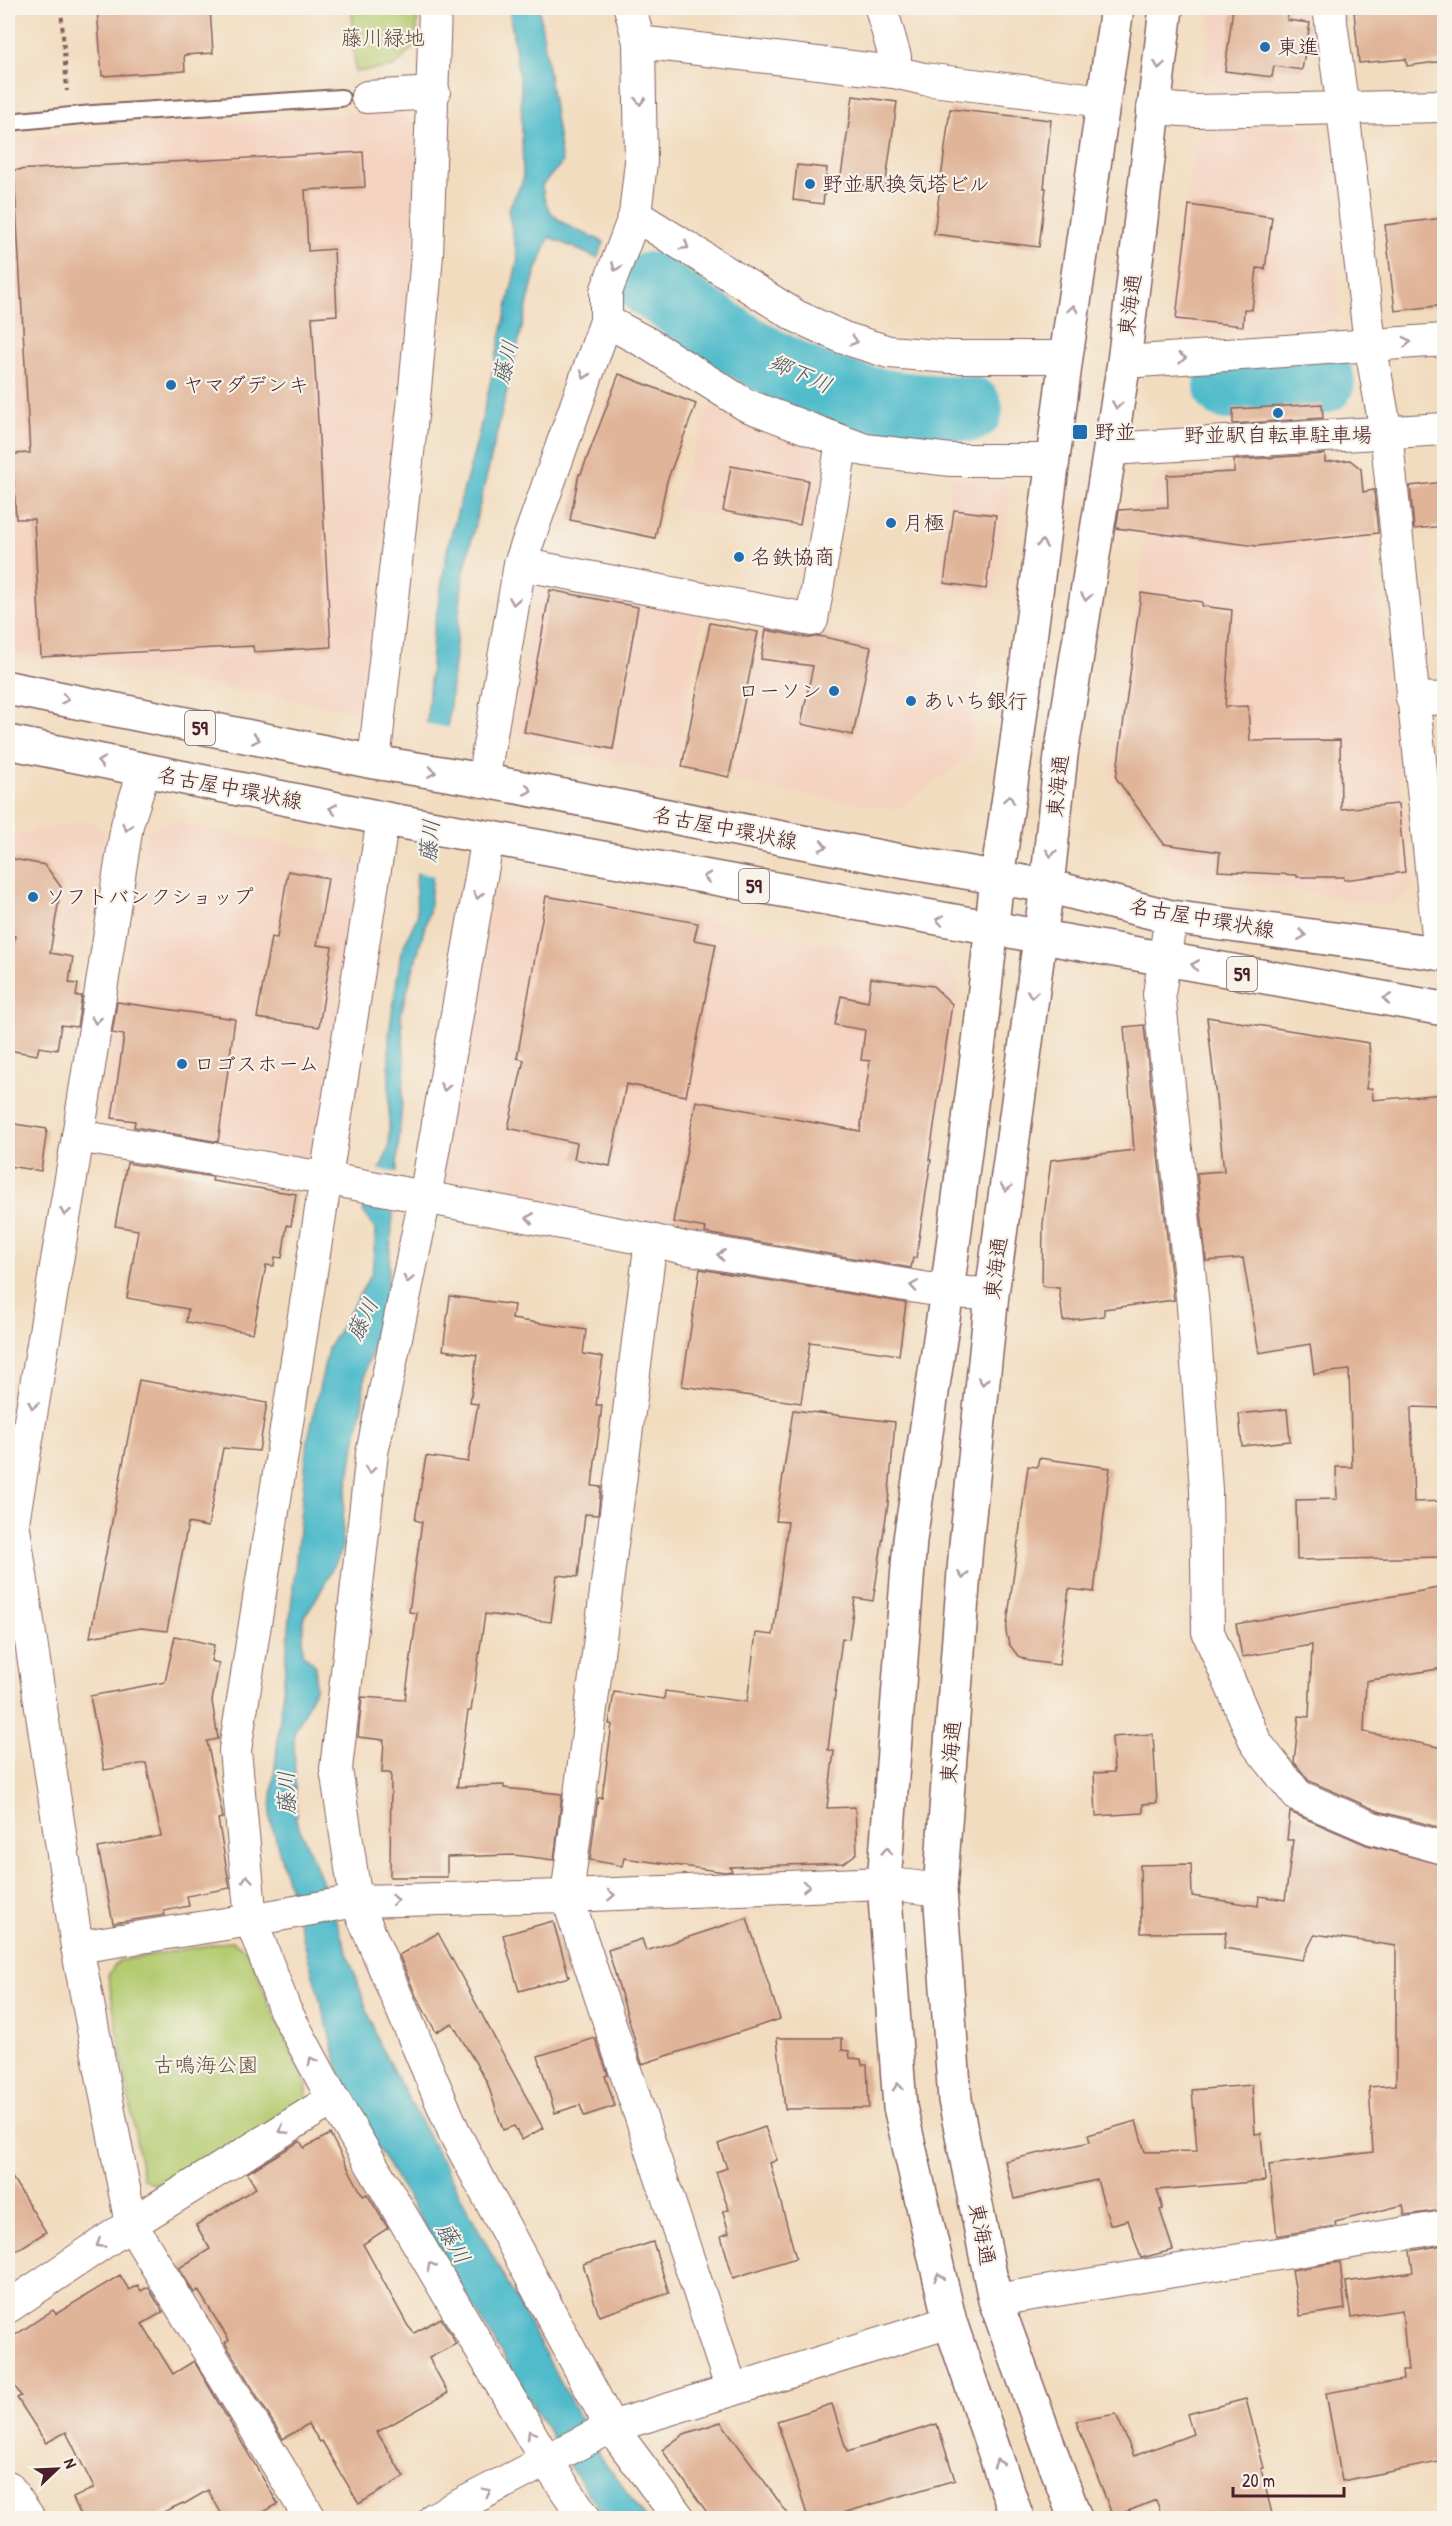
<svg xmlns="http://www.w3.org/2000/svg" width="1452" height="2526" font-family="'Patrick Hand','Klee One',sans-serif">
<rect width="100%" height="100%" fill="#f7f3e8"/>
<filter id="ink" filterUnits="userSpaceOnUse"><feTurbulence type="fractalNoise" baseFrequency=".0167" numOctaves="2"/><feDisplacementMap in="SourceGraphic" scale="12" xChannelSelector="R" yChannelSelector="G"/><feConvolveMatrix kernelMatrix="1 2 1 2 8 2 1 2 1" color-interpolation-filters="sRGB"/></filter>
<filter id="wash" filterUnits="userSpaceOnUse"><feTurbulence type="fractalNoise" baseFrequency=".008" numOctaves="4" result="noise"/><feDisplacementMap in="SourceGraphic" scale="24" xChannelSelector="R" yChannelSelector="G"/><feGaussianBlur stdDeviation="1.35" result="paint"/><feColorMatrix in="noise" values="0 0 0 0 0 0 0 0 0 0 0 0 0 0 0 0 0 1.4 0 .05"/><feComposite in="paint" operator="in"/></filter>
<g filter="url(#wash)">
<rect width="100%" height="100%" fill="#f2dcbf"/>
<!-- built -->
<g fill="#f4d3c1">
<polygon points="1213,8 1303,8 1311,70 1299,86 1219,88 1203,75"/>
<polygon points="392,110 403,113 412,122 417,134 414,250 362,711 15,653 8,513 8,139"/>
<polygon points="1305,127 1320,139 1341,312 1327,325 1182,334 1169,319 1195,139 1211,129"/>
<polygon points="713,400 739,417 818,450 827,474 819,534 674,508 679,488"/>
<polygon points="1349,458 1360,466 1414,884 1391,906 1176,870 1111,778 1152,489 1164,474"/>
<polygon points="952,477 999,479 1011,491 993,596 938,587"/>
<polygon points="551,579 704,609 674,772 527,746 513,726 535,589"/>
<polygon points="764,621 983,663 969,757 896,810 732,782"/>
<polygon points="89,820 105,834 86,950 8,935 8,836"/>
<polygon points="168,822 351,856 361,866 316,1147 301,1158 111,1124 103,1109 147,831"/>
<polygon points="504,884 944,964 959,986 925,1258 910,1269 453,1187 442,1170 492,893"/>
</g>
<!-- green -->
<g fill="#b4cb70" stroke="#7f754e" stroke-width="1.5">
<polygon points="352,8 418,8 416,44 394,67 355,72"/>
<polygon points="232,1941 249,1952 269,2004 307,2086 306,2103 170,2190 143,2179 108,1976 118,1961"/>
</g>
<!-- water -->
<path fill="#50bbcb" stroke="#4d6d7b" stroke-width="1.5" d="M509,8h30l23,155 -20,22c2,38 32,43 62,57l-7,16 -48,-21 -15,40 -71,298 -34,337 -28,101 4,52 -19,237 -8,37 -12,27 -4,42 -18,94 -2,48 -19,37 -20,33v34l13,12 -1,23 -21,44 2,87 24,55 59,169 221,412 46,62h-40l-36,-51 -224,-372 -76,-277 38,-379 20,-90 44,-76 4,-42 -13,-20 26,-64v-113l12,-82 16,-35 -1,-30 17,-252 15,-89 29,-104 41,-183 -10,-49 15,-30 -2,-91z"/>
<!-- pier -->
<g fill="#f2dcbf">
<polygon points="424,723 450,728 435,876 414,872"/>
<polygon points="377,1169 399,1173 396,1212 362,1205"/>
</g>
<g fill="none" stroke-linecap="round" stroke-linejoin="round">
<!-- river -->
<g stroke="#50bbcb" stroke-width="66">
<path d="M650,285c66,43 129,92 207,112 37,9 75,10 113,12"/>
<polyline points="1227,387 1322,381"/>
</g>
</g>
<g id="blocks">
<!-- building -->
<g fill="#e0b498">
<polygon points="97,8 210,8 213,53 184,55 185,71 102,76"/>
<polygon points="1233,8 1289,8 1287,20 1310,23 1302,70 1274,66 1272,77 1225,71"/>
<polygon points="1415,8 1444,8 1444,61 1407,66 1406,59 1359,63 1354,12"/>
<polygon points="853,96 897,102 885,188 840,182"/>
<polygon points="950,109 1051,120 1044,188 1046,188 1039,247 934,234"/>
<polygon points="363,152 365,187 305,190 308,251 334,249 337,315 312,317 331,647 254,652 253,646 41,657 34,519 16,519 12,454 30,453 14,170"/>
<polygon points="797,165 827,168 823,204 793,200"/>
<polygon points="1189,205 1272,217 1265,269 1257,268 1252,310 1244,309 1243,326 1176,319"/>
<polygon points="1444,218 1444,305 1395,311 1385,225"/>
<polygon points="619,374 696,404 667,481 655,538 570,520 579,474 581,474"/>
<polygon points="1322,404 1323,418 1233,424 1233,409"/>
<polygon points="1325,454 1325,462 1350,460 1361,469 1363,492 1374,490 1378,533 1257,546 1116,528 1119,510 1168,507 1167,475 1234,472 1234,460"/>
<polygon points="731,466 808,480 800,525 723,511"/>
<polygon points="1444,482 1444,526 1414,529 1410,486"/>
<polygon points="954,510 996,515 986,589 944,583"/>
<polygon points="550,590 638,607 613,749 524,732"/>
<polygon points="1141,593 1202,602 1202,606 1232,610 1225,707 1248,706 1250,741 1340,740 1341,809 1398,804 1405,872 1344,880 1344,877 1297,877 1297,875 1218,871 1220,852 1164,844 1116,778"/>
<polygon points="710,623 758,632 729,777 682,767"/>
<polygon points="766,630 809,638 819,636 871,647 853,735 801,724 813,666 761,659"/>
<polygon points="8,858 45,865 61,887 50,953 73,957 69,983 78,984 76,996 82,996 77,1027 61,1025 57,1050 39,1047 37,1055 8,1050 8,978 15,936 8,934"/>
<polygon points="288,871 328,878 317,945 332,947 319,1027 257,1018 271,937 277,938"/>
<polygon points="546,896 698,923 694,940 716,944 686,1096 626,1084 610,1166 574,1159 577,1143 508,1128 524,1060 517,1058"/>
<polygon points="871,978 933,986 952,1004 929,1160 931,1160 916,1258 913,1258 911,1268 705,1233 706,1228 673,1222 696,1101 860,1131 870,1061 861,1060 865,1030 835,1025 841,996 868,1002"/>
<polygon points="117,1002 235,1019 218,1142 134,1127 135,1121 112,1118 124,1035 112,1033"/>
<polygon points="1207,1017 1369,1043 1370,1061 1366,1089 1372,1088 1373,1100 1444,1094 1444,1408 1412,1407 1411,1412 1414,1502 1444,1501 1444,1557 1297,1560 1296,1500 1337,1499 1336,1467 1352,1467 1349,1370 1314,1374 1310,1344 1259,1353 1243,1258 1206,1261 1197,1173 1224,1171"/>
<polygon points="1144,1025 1174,1300 1104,1309 1104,1316 1063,1321 1059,1288 1042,1286 1043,1224 1051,1160 1134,1150 1124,1027"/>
<polygon points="8,1123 47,1129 41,1171 8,1166"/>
<polygon points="127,1163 213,1177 212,1181 296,1194 291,1226 287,1225 282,1258 275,1257 274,1266 266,1265 253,1333 186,1322 188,1309 127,1298 138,1230 115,1226"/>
<polygon points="700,1269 906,1303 899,1355 810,1342 801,1403 682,1386"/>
<polygon points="450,1296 514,1305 512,1319 586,1330 583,1354 603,1357 596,1405 602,1405 592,1486 601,1487 598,1515 585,1514 578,1577 557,1575 551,1622 485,1614 471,1711 468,1711 457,1787 504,1785 504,1788 562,1794 554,1860 514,1855 447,1857 447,1877 390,1877 391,1773 382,1773 384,1740 358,1737 362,1697 405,1700 417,1613 409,1612 422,1522 415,1520 426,1456 468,1462 478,1404 470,1403 477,1355 443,1350"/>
<polygon points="139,1380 267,1403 259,1451 223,1448 208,1527 188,1523 167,1631 141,1628 90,1637"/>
<polygon points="1287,1409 1290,1441 1242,1446 1239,1414"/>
<polygon points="793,1410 895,1422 888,1504 873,1601 855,1598 849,1639 842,1638 828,1750 834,1751 827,1808 855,1807 857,1853 844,1863 730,1867 732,1871 725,1872 624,1858 622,1866 590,1860 598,1798 602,1798 612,1724 609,1724 614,1692 664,1699 665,1691 747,1702 756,1633 773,1635 788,1522 776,1521"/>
<polygon points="1039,1458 1110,1468 1094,1592 1069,1589 1059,1665 1029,1661 1018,1656 1009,1644 1006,1632 1028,1466 1037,1467"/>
<polygon points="1444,1587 1444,1668 1366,1681 1364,1732 1444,1748 1444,1829 1378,1811 1309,1781 1294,1762 1299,1716 1309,1717 1312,1645 1242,1657 1236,1624"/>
<polygon points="175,1636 214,1645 211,1661 219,1663 212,1701 218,1739 207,1741 223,1818 218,1819 230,1888 187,1896 189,1906 164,1911 165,1915 113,1923 98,1848 161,1836 146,1763 104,1770 90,1696 165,1682"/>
<polygon points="1153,1734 1157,1803 1143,1804 1143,1813 1096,1816 1094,1773 1114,1772 1112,1737"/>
<polygon points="1290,1812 1367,1845 1444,1865 1444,2210 1405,2215 1403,2205 1335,2222 1336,2226 1277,2236 1269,2165 1373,2152 1369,2087 1396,2085 1396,1946 1315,1934 1302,1960 1224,1948 1226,1932 1141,1933 1140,1865 1191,1864 1192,1896 1258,1906 1259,1896 1285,1900 1293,1840 1287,1840"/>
<polygon points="747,1918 780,2019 642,2064 608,1950 642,1939 646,1951"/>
<polygon points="553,1921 569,1977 519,1991 503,1935"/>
<polygon points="438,1933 543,2128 522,2140 514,2126 503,2130 487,2082 452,2023 436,2032 416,1996 399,1955"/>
<polygon points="595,2038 608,2075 605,2076 615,2106 584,2116 580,2105 555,2113 538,2056"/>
<polygon points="777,2038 842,2038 842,2050 849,2051 850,2058 861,2059 862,2065 867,2065 869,2108 785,2109"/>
<polygon points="1252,2085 1255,2134 1261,2133 1265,2181 1157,2190 1163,2209 1160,2210 1173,2250 1141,2258 1128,2220 1110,2225 1097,2180 1014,2199 1005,2161 1090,2142 1088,2135 1136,2121 1145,2152 1197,2151 1192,2090"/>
<polygon points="765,2127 777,2160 770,2163 796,2258 733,2278 721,2236 729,2233 723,2211 729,2210 716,2172 727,2168 718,2144"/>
<polygon points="330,2134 363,2196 367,2194 388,2228 363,2244 408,2326 414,2333 441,2318 456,2344 429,2358 448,2393 377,2432 404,2477 359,2504 322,2441 320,2442 308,2424 283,2439 225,2343 229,2340 198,2290 194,2293 179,2268 210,2249 196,2225 256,2188 247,2173 300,2141 304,2148"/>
<polygon points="8,2171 46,2232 8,2256"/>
<polygon points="653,2242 669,2293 599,2316 583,2264"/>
<polygon points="1444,2245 1444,2461 1342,2481 1326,2393 1403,2380 1402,2371 1408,2371 1402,2310 1351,2318 1346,2282 1413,2272 1410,2251"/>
<polygon points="1340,2262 1345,2309 1300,2316 1292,2270"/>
<polygon points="120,2275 129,2290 138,2285 141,2291 148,2287 163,2312 142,2324 173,2374 194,2361 278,2504 253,2518 224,2518 208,2490 184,2504 183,2503 151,2518 82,2518 73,2498 94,2488 66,2432 46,2443 17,2398 21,2396 8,2375 8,2340 53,2310 56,2314"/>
<polygon points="1246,2399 1264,2468 1261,2469 1273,2518 1163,2518 1156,2500 1113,2517 1076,2421 1116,2414 1134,2456 1193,2434 1187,2414"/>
<polygon points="832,2404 847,2452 937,2424 955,2480 826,2518 808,2518 777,2421"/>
<polygon points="721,2422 791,2518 711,2518 662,2450 684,2434"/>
</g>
</g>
</g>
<g filter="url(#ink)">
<use href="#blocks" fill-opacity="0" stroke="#85615f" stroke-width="1.5"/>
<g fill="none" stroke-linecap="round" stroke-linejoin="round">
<!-- lane casing -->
<g stroke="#85615f" stroke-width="20">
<polyline id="lane" points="8,122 93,114 341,98"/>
</g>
<!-- street casing -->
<g stroke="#85615f" stroke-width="34">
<g id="street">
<polyline points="881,8 895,57 894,72"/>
<polyline points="1329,8 1343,110 1370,344 1386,432 1440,954"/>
<polyline points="639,42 894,72 924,79 1103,101"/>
<polyline points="367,97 434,93"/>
<polyline points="1153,108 1196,111 1444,106"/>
<polyline points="635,215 796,316 844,338 889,352 950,357 1066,357"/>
<polyline points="606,321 647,343 746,405 865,450 951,460 1053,460"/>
<polyline points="1124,362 1444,340"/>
<polyline points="1110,449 1444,429"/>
<polyline points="520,564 812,620 842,442"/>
<polyline points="1412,698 1444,699"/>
<polyline points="374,762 415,389 427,255 435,8"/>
<polyline points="144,771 127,825 78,1136 13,1522 77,1947 131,2224 310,2518"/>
<polyline points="483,781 520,564 606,321 606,292 635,215 641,162 639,42 630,8"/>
<polyline points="383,819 235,1750 251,1920 285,2010 333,2099 547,2462 585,2518"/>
<polyline points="488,837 425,1198 372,1453 336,1769 356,1901 455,2134 611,2427 679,2518"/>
<polyline points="1171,917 1159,994 1193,1306 1206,1490 1208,1632 1256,1743 1298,1796 1372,1828 1444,1848"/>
<polyline points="78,1136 324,1178 651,1240 684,1248 947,1292 992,1294"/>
<polyline points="651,1240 567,1896 732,2390 950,2322"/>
<polyline points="77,1947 251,1920 356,1901 567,1896 884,1883 940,1890"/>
<polyline points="995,2300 1444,2227"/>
<polyline points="8,2307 131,2224 333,2099"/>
<polyline points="8,2487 29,2518"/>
<polyline points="435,2518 611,2427 732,2390"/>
</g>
</g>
<!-- primary casing -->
<g stroke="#85615f" stroke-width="36">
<g id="primary">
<polyline points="8,688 374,762 471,778 906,862 1047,886 1171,917 1444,954"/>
<polyline points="8,742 391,820 1444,1009"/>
<polyline points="1017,2518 950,2322 900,2107 884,1883 910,1540 947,1292 981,1026 997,878 1016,749 1066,357 1117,8"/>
<polyline points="1075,2518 995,2300 955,2100 940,1890 966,1545 992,1294 1047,886 1061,755 1124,362 1166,8"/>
</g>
</g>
<!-- path -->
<polyline stroke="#85615f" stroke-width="4" stroke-dasharray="4.5 4.5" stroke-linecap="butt" points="61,8 67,91"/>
<!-- lane -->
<use href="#lane" stroke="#fff" stroke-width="16"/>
<!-- street -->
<use href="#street" stroke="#fff" stroke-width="32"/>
<!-- primary -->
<use href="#primary" stroke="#fff" stroke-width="33"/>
</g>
<!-- one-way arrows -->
<defs><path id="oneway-chevron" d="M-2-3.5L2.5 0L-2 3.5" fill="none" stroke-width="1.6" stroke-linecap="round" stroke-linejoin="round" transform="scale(1.5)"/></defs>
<g stroke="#ae9aa0">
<use href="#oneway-chevron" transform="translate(1159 65) rotate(98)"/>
<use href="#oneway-chevron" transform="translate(640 101) rotate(89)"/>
<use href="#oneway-chevron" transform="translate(685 246) rotate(32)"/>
<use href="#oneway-chevron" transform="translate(616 267) rotate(111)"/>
<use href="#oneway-chevron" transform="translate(1073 309) rotate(-82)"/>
<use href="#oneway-chevron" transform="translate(854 341) rotate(17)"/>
<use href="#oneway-chevron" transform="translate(1407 342) rotate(-3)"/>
<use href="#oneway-chevron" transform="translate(1182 358) rotate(-4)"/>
<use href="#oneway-chevron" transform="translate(585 375) rotate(109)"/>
<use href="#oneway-chevron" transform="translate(1117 405) rotate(99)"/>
<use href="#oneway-chevron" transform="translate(1042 544) rotate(-83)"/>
<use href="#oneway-chevron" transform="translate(1086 597) rotate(99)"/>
<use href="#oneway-chevron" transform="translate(514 601) rotate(99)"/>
<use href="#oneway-chevron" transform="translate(65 699) rotate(11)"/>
<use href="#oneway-chevron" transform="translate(256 739) rotate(11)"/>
<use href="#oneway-chevron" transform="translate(101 762) rotate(-168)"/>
<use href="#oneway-chevron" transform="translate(432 772) rotate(9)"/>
<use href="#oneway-chevron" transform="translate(528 790) rotate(11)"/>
<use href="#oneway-chevron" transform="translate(1009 799) rotate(-81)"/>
<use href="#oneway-chevron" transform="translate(333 809) rotate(-169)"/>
<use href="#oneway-chevron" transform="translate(127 827) rotate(102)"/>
<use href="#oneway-chevron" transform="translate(823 846) rotate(11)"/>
<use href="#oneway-chevron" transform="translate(1051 853) rotate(96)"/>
<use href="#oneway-chevron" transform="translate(707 877) rotate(-170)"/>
<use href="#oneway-chevron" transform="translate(478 895) rotate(100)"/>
<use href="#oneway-chevron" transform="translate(940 920) rotate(-170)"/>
<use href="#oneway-chevron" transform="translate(1302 935) rotate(8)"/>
<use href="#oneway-chevron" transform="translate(1195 965) rotate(-170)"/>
<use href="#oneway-chevron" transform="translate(1032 994) rotate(98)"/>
<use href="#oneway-chevron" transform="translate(1387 999) rotate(-170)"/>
<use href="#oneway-chevron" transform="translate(96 1020) rotate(99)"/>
<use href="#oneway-chevron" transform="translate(445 1087) rotate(100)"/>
<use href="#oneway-chevron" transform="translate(1006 1188) rotate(97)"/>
<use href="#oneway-chevron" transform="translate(65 1212) rotate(100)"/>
<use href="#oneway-chevron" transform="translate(530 1218) rotate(-170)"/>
<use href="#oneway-chevron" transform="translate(721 1255) rotate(-171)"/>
<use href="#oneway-chevron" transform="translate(408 1279) rotate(102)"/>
<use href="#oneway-chevron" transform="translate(914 1286) rotate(-171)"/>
<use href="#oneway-chevron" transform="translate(983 1381) rotate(96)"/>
<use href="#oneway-chevron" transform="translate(33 1405) rotate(100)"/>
<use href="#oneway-chevron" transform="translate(370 1470) rotate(96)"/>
<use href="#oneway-chevron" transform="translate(963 1575) rotate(94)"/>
<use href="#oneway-chevron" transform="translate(887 1851) rotate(-86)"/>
<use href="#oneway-chevron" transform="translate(247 1879) rotate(-95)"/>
<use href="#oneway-chevron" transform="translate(806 1886) rotate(-2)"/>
<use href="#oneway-chevron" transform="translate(611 1895) rotate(-2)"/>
<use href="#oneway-chevron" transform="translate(395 1900) rotate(-1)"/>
<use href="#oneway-chevron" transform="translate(312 2061) rotate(-118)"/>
<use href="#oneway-chevron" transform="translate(898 2087) rotate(-94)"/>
<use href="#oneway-chevron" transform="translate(283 2130) rotate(148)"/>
<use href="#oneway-chevron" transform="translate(100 2244) rotate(147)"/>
<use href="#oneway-chevron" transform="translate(431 2266) rotate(-121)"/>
<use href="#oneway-chevron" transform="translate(939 2277) rotate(-103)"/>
<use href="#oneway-chevron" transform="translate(531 2434) rotate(-121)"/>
<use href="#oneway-chevron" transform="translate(998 2463) rotate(-109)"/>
<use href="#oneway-chevron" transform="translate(487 2492) rotate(-27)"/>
</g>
</g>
<!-- markers -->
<g fill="#1f6fb2" stroke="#f7f3e8" stroke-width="2">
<circle cx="1265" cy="47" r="6"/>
<circle cx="810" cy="184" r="6"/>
<circle cx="171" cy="385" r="6"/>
<circle cx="1278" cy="413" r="6"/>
<rect x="1072" y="424" width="16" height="16" rx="3"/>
<circle cx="891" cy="523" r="6"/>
<circle cx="739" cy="557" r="6"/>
<circle cx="834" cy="691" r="6"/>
<circle cx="911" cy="701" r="6"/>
<circle cx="33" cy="897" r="6"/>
<circle cx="182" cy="1064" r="6"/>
</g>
<g text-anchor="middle" stroke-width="4.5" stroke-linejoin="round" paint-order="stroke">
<!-- shield labels -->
<g fill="#f7f3e8" stroke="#7e5f64" stroke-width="1.5">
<rect x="185" y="711" width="30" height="34" rx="4.5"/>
<rect x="739" y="869" width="30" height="34" rx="4.5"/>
<rect x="1227" y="957" width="30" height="34" rx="4.5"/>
</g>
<g font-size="20" font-weight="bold" fill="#4a1f2b">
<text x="200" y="735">59</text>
<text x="754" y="893">59</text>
<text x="1242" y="981">59</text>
</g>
<!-- park labels -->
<g font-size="21" fill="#644a3c" stroke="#f7f3e8">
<text x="383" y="45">藤川緑地</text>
<text x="206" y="2072">古鳴海公園</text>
</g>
<!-- poi labels -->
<g font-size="21" fill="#4a1f2b" stroke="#f7f3e8" text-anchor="start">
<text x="1277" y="54">東進</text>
<text x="822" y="191">野並駅換気塔ビル</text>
<text x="183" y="392">ヤマダデンキ</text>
<text x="1094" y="439">野並</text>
<text x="1278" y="442" text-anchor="middle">野並駅自転車駐車場</text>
<text x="903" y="530">月極</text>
<text x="751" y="564">名鉄協商</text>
<text x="822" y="698" text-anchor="end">ローソン</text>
<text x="923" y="708">あいち銀行</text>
<text x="45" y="904">ソフトバンクショップ</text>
<text x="194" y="1071">ロゴスホーム</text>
</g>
<!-- street labels -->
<g font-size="21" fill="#4a1f2b" stroke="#f7f3e8">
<text transform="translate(1130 305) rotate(-83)" y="7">東海通</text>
<text transform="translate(1058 786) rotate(-84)" y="7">東海通</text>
<text transform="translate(230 788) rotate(11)" y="7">名古屋中環状線</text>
<text transform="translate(725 828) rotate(11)" y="7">名古屋中環状線</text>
<text transform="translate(1202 918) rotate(10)" y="7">名古屋中環状線</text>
<text transform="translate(996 1268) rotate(-83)" y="7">東海通</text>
<text transform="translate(951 1752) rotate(-86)" y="7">東海通</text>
<text transform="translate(982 2234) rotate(79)" y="7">東海通</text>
</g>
<!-- water labels -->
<g font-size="22" font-style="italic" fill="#4c5663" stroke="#f7f3e8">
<text transform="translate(505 362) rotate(-76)" y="8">藤川</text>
<text transform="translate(801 373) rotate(24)" y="8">郷下川</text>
<text transform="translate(429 841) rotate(-85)" y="8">藤川</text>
<text transform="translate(362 1319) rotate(-64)" y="8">藤川</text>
<text transform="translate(286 1793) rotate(-91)" y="8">藤川</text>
<text transform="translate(454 2243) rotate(60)" y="8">藤川</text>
</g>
</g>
<!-- margin -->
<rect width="1452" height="2526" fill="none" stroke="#f7f3e8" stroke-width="30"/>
<!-- north arrow -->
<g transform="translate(57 2469) rotate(67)" stroke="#f7f3e8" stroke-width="4.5" paint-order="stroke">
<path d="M0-4.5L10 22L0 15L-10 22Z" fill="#4a1f2b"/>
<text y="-9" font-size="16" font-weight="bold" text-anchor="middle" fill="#4a1f2b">N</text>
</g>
<!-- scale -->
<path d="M1233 2487v9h111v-9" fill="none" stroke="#4a1f2b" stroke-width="3"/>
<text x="1242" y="2487" font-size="18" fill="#4a1f2b" stroke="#f7f3e8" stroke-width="4.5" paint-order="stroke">20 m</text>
</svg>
